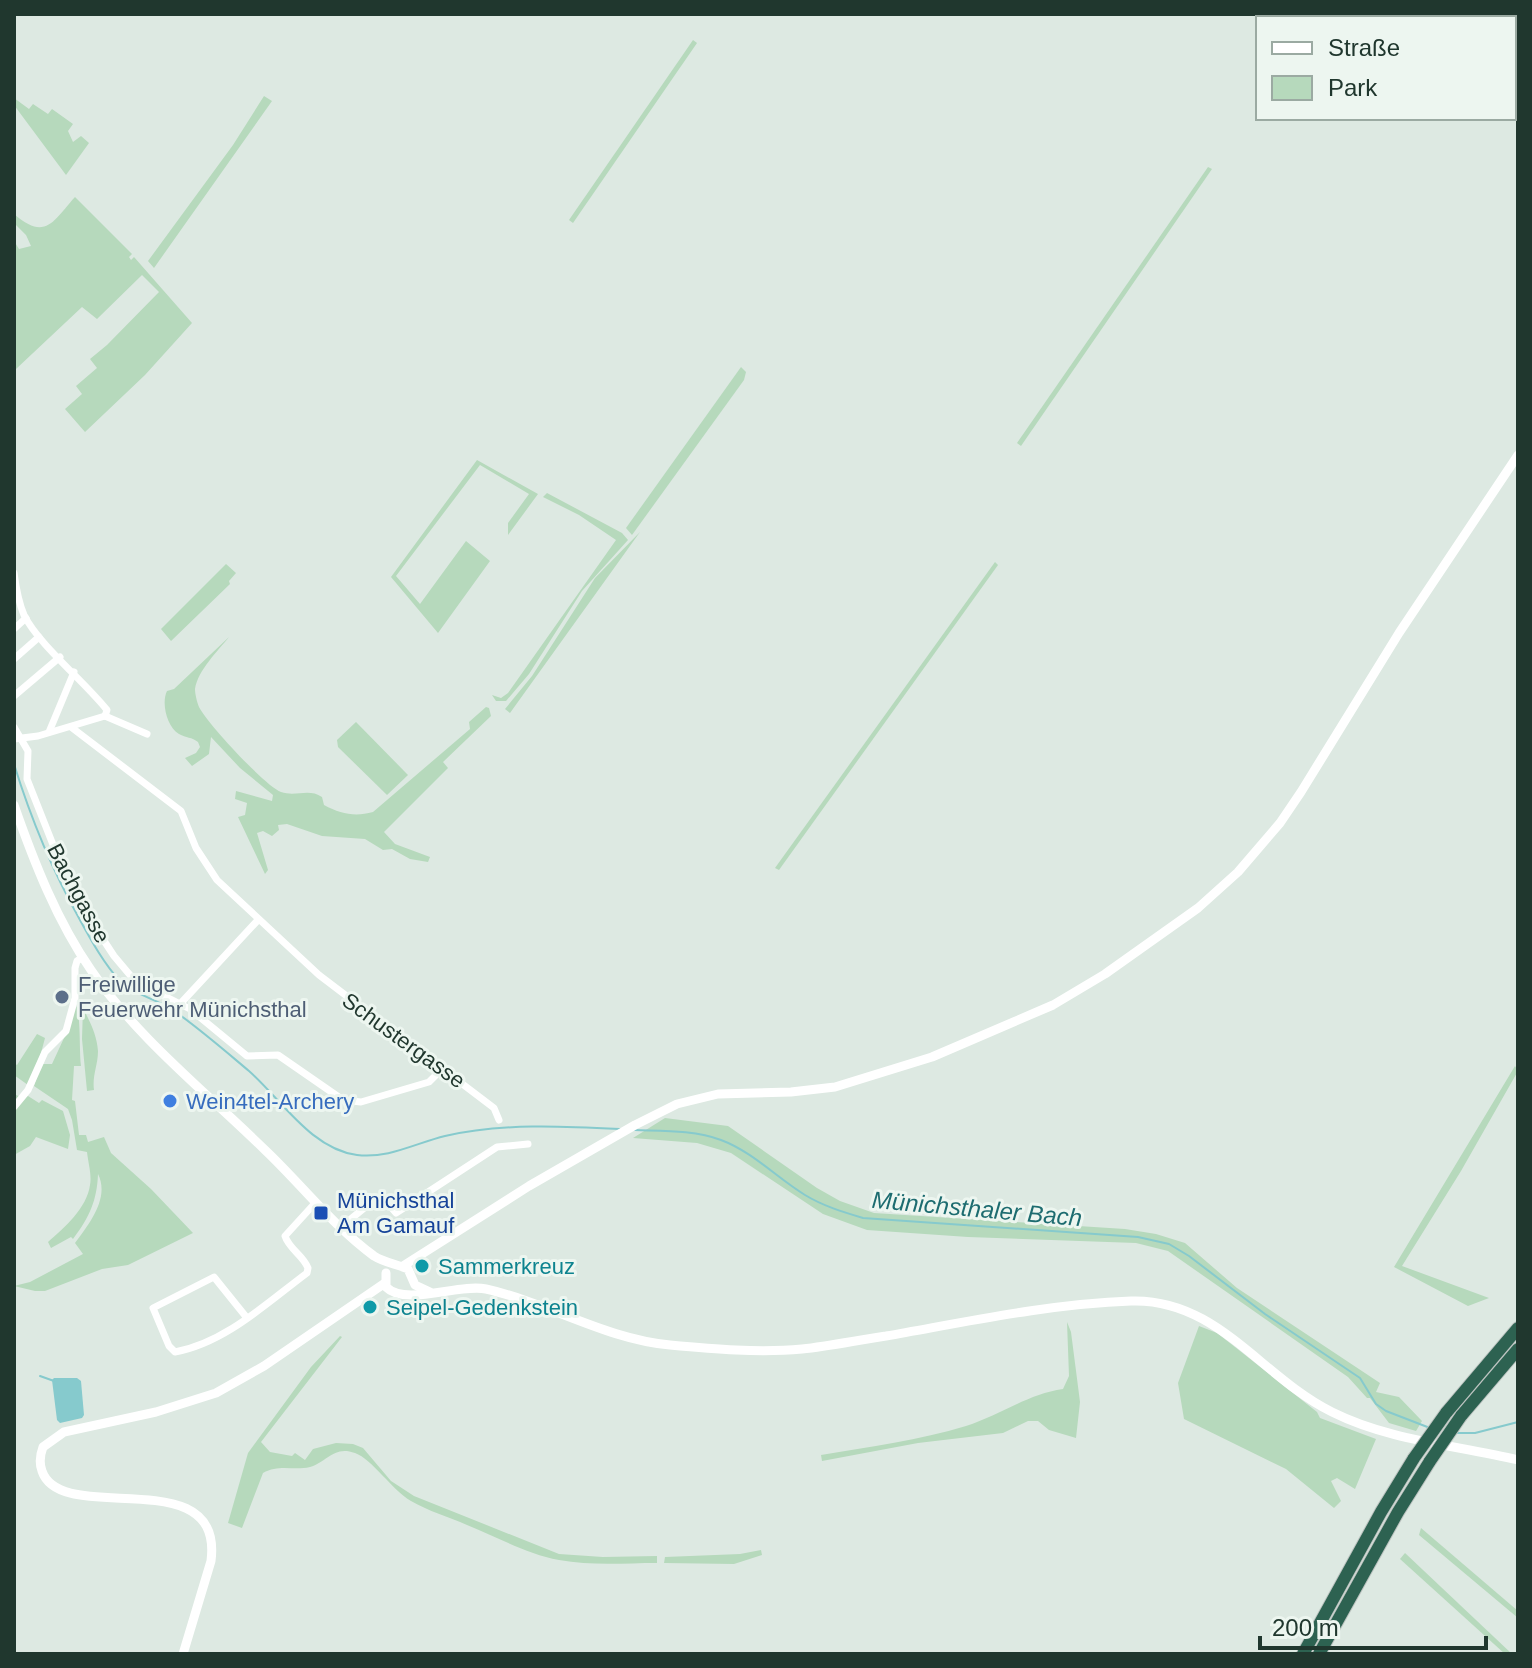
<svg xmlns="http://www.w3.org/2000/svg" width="1532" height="1668" font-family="Arial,sans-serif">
<rect width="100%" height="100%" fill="#dde9e2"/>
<!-- green -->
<g fill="#b6d9bc">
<polygon points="693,40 697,43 573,223 569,220"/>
<polygon points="264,96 272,101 154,268 148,261 233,145"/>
<polygon points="14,98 29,109 33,104 48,114 52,109 73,124 68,131 73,142 81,136 89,143 66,175 14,105"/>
<polygon points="1208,167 1212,169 1021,446 1017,443"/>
<path d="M75,197l57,57 -3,3 2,3 3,-3 58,66 -47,52 -60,57 -20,-23 17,-15 -6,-8 21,-18 -7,-9 17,-14 52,-53 -17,-17 -45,44 -15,-12 -66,62 -2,-2v-126l5,8 12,-3 -5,-11 -12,-12v-9c32,28 40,6 61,-17z"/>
<polygon points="741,367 746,372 744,380 632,535 626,528"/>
<polygon points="477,460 538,494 508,535 508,523 529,494 480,465 396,576 420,604 466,541 490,561 438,633 391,577"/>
<polygon points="547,493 622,533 628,540 582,591 529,674 506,701 496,701 492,695 501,698 508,693 616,540 579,515 543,497"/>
<polygon points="640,532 510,713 505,709 532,676 595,578"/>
<polygon points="995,562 998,565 779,870 775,868"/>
<polygon points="226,564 236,573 229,581 230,584 171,641 161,629"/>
<path d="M229,637c-11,14 -31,33 -34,52 0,5 2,13 4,18 8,16 66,79 82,85 15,5 28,-4 41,5l2,8c17,9 31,12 49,7l97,-83 -1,-7 17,-15 3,1 2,8 -48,46 5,6 -64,64 11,12 35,13 -2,5 -18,-3 -18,-10 -9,1 -18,-11 -43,-3 -35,-12 -9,1 1,5 -7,6 -9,-5 -6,2 11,37 -3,4 -27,-57 7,-2 2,-12 -12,-4 1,-8 36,10 1,-6 -33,-27 -29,-31 -2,17 -17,12 -7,-8 11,-5 4,-6 -2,-5c-6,-5 -12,-4 -19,-8 -12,-7 -18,-31 -12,-43l7,-2z"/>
<polygon points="356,722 408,775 387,795 338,747 337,740"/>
<path d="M76,1005c5,10 3,46 5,61h-7l-2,34 3,1 4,34h7l2,7 16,-5 7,16 40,36 42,44 -65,32 -26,4 -57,22h-10l-21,-5 16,-4 53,-28 -8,-11c14,-19 35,-45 23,-69 -1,27 -9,44 -25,65l-2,-2 -20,11 -3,-6c16,-14 39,-34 42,-57 2,-10 -2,-23 -3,-33l-10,-2 -5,-30 -4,-11 -34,-23 7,-22h11l18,-39z"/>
<path d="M83,1008c7,14 14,27 15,43 0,14 -6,25 -4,39l-7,1 -5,-52z"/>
<polygon points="37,1034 45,1038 41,1053 28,1085 14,1075 14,1063 17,1065"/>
<polygon points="1515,1066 1518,1071 1461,1171 1402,1266 1489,1298 1468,1306 1394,1267"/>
<polygon points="14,1094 23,1098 28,1096 39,1103 42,1100 63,1111 70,1135 68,1149 36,1137 30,1146 14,1155"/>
<polygon points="665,1118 728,1126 817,1188 840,1201 874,1213 1125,1229 1156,1234 1185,1243 1237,1288 1380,1383 1376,1392 1399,1397 1422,1421 1416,1431 1389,1423 1370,1398 1367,1398 1348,1377 1168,1251 1136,1243 968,1237 867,1230 823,1214 731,1153 697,1143 633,1138"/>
<path d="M1067,1322l4,10 9,70 -4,36 -27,-8 -11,-9h-10l-25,12 -85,10 -96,18 -1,-6c48,-8 99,-15 145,-29 34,-11 62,-32 97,-37l6,-13z"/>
<polygon points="1199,1326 1217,1333 1235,1347 1317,1412 1320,1418 1376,1439 1355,1489 1337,1478 1331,1481 1341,1501 1334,1508 1286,1469 1184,1419 1178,1383"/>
<path d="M340,1336l2,1 -81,105 9,10 22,4 3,-3 10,7 8,-11 23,-6 17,1 10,4 28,33 23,15 145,58 44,3 54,-1v7c-32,0 -66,3 -98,-3 -32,-6 -62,-23 -92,-35 -18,-8 -39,-14 -56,-24 -19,-11 -39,-42 -56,-48 -21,-8 -28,9 -45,14 -16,4 -31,-3 -47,6l-21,55 -14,-5 20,-70 63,-86z"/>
<polygon points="1421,1528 1518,1611 1518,1618 1419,1535"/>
<polygon points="761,1550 762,1555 734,1564 664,1563 665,1557 740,1554"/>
<polygon points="1405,1553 1512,1654 1505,1654 1400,1559"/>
</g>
<!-- water -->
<polygon fill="#86cacd" points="54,1378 77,1378 81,1381 84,1415 82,1418 60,1423 57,1420 52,1380"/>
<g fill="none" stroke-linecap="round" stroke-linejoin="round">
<!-- stream -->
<g stroke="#86cacd" stroke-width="2">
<path d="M14,764c17,55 38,106 66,156 11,20 24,44 40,61 15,14 36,18 53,29 27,19 51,40 76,61 32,28 62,78 108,84 31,4 59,-12 88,-19 56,-13 118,-10 175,-7"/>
<path d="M635,1130c28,1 60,0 86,10 32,12 56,38 84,55 18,11 38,17 58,23l275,19 31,7 20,12 76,58 95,64 16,26 10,7 44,17"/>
<polyline points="40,1376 54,1381"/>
<polyline points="1456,1433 1475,1433 1518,1422"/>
</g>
<!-- motorway casing -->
<g stroke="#bcc3c0" stroke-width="14">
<g id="motorway">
<polyline points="1446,1413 1518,1328"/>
<polyline points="1461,1416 1518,1349"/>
<polyline points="1303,1654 1381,1512 1414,1458"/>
<polyline points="1319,1654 1398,1512 1430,1461"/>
</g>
</g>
<!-- minor -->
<g stroke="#fff" stroke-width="7">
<path d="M14,573c2,15 4,28 10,42 15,30 60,66 83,95l-2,6"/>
<polyline points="14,629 26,618"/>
<polyline points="14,659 39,637"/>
<polyline points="14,696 60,657"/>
<polyline points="105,716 147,734"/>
<polyline points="14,727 28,751 27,779 63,870 95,927 114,956 135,981 190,1009 247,1056 278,1055 343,1100 361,1102 429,1082 443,1068"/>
<polyline points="71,727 181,811 196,848 217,880 319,975 494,1108 499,1120"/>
<polyline points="49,732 74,672"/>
<polyline points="14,739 38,736 105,716"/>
<polyline points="181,1003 258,920"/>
<polyline points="14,1107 28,1090 45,1052 66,1031 75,998 75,968 77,961 83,957"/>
<polyline points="341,1227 374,1200 384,1199 396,1213 497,1147 528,1144"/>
<path d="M247,1318l-33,-41 -61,31 16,38 6,6c50,-9 93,-50 132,-79l1,-5c-5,-13 -19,-19 -23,-32l31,-34"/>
</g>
<!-- tertiary -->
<g stroke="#fff" stroke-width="9">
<path d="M14,805c20,57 43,116 77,165 47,69 115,122 174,180 36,34 68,76 109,106 11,7 23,8 34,13l7,16 15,7"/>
<polyline points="403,1266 529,1186 635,1125 677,1104 718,1094 791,1092 835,1087 932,1057 1053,1005 1105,974 1198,908 1238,872 1280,823 1301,792 1399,633 1518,455"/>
<path d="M386,1273v14c20,20 73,-4 100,2 63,14 119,50 184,56 43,4 89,8 132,4 28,-3 56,-9 84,-13 80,-14 162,-32 245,-35 86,-3 130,76 201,111 58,29 124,33 186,48"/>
<path d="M183,1654l28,-93c13,-102 -150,-33 -169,-90 -3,-8 -2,-16 1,-24l21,-15 92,-20 60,-19 48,-27 121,-83"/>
</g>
<!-- motorway -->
<use href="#motorway" stroke="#2d6251" stroke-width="12"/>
<!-- motorway-bridge casing -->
<g stroke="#bcc3c0" stroke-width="14" stroke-linecap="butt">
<g id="motorway-bridge">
<polyline points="1414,1458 1446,1413"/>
<polyline points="1430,1461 1461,1416"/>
</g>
</g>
<!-- motorway-bridge -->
<use href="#motorway-bridge" stroke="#2d6251" stroke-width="12"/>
</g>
<!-- markers -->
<circle fill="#5c6f8a" stroke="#edf6f0" stroke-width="3" cx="62" cy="997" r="8"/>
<circle fill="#3f7fe0" stroke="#edf6f0" stroke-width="3" cx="170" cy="1101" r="8"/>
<rect fill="#1a4fb4" stroke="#edf6f0" stroke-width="3" x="313" y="1205" width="16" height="16" rx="4"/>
<g fill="#0f9aa8" stroke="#edf6f0" stroke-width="3">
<circle cx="422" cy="1266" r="8"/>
<circle cx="370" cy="1307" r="8"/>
</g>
<g text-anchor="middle" stroke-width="6" stroke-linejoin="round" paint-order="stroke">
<!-- street labels -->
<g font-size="22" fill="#20372e" stroke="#edf6f0">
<text transform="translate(79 893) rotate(62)" y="8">Bachgasse</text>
<text transform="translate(404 1040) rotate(36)" y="8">Schustergasse</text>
</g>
<!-- service labels -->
<g font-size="22" fill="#4e5e75" stroke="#edf6f0" text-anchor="start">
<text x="78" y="992">Freiwillige<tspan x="78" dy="25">Feuerwehr Münichsthal</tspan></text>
</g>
<!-- shop labels -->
<g font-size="22" fill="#366cbe" stroke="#edf6f0" text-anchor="start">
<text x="186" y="1109">Wein4tel-Archery</text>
</g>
<!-- transit labels -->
<g font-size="22" fill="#164399" stroke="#edf6f0" text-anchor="start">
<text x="337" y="1208">Münichsthal<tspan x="337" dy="25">Am Gamauf</tspan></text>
</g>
<!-- culture labels -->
<g font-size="22" fill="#0d838f" stroke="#edf6f0" text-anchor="start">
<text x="438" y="1274">Sammerkreuz</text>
<text x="386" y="1315">Seipel-Gedenkstein</text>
</g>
<!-- water labels -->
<g font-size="24" font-style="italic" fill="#1d6c70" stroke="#edf6f0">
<text transform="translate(977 1209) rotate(5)" y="8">Münichsthaler Bach</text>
</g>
</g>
<!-- border -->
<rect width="1532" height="1668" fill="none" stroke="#20372e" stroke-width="32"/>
<!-- legend -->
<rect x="1256" y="16" width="260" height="104" fill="#edf6f0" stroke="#9baaa2" stroke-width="2"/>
<rect x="1272" y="42" width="40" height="12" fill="#ffffff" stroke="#9baaa2" stroke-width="2"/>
<text x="1328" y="56" font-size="24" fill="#20372e">Straße</text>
<rect x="1272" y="76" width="40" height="24" fill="#b6d9bc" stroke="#9baaa2" stroke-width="2"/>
<text x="1328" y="96" font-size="24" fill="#20372e">Park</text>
<!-- scale -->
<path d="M1260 1636v12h226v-12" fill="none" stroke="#20372e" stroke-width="4"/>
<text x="1272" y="1636" font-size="24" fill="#20372e" stroke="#edf6f0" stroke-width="6" paint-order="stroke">200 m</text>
</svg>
